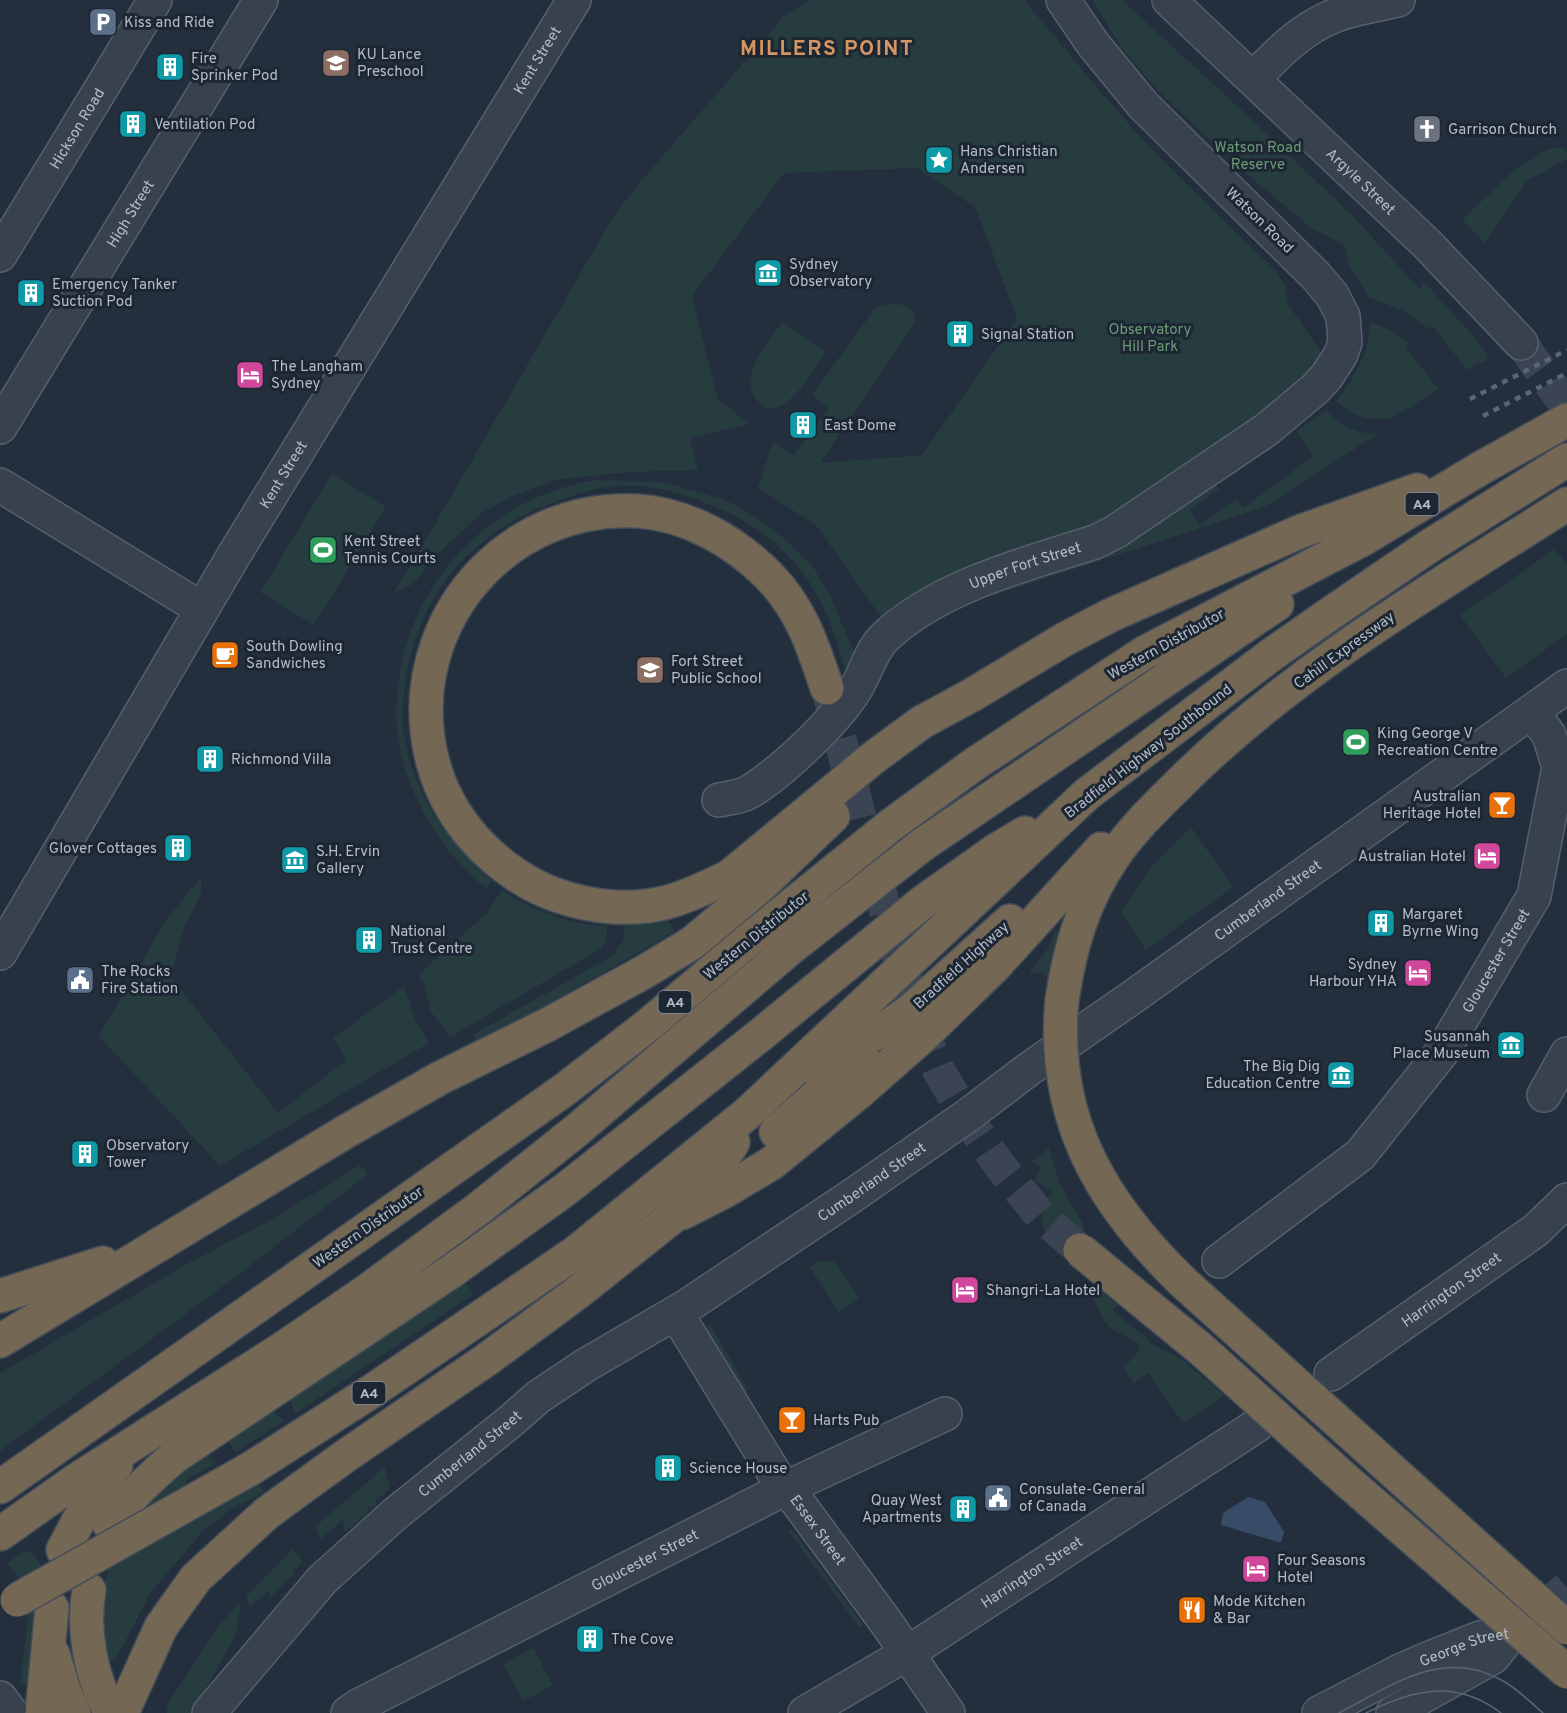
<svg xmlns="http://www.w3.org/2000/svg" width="1567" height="1713" font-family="Overpass,sans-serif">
<rect width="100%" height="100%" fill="#242f3e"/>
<!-- green -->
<g fill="#263c3f">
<path d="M811,0h213l81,97 48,54 121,118 11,16 3,19 33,48 -18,31 -181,133 -230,103 -11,-2 -65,-92 -58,-37 15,-47 21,14 35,-47 -17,-13 64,-88c14,-5 33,-6 40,9l-2,7 -94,140 102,-8 95,-136 -41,-111 -59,-40 -133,5 -92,123 26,103 31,25 -59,14 8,32 -68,2 -70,7 -48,17 -32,18 -47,45 -20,25 -20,9 20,-31 199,-343 24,-32 148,-171z"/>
<polygon points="1092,0 1122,0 1248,116 1355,218 1419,289 1425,283 1475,338 1490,358 1467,370 1433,326 1429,329 1402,310 1369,298 1349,265 1344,245 1310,227 1248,175 1159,92 1123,50"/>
<polygon points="1562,147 1567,152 1567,159 1528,180 1484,243 1462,220 1512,172 1548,149"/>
<path d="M782,322l44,29c-10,16 -46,80 -69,49 -6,-7 -8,-17 -6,-26 5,-19 21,-36 31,-52z"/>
<path d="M1370,322c15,5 28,11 39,22l-3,3 32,42c-12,7 -37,26 -49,29 -19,5 -39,-4 -52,-17 16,-22 34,-50 33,-79z"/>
<path d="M1326,411c17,15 30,23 52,23l-114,73 -272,89 9,-11 213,-103 5,7 -30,21 11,15 36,-26 7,9 70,-52 -17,-25z"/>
<polygon points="332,474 386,507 314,625 260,592"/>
<path d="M596,480l67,2 62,18 28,15 33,25 26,25 18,30 21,51 8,11 -13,16c-20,-79 -51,-131 -128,-165 -33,-14 -69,-25 -105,-22 -19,2 -36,8 -53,14 -84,29 -140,89 -154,178 -2,16 -5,34 -3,50 7,62 44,113 89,153l-6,7c-47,-38 -83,-98 -89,-159 -2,-16 0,-34 2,-50 14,-102 95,-183 197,-199z"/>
<polygon points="1555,549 1567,565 1567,634 1506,678 1460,615"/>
<polygon points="1191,827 1233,887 1146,950 1121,912 1151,867"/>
<path d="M200,878c7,18 -12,36 -17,52 -5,15 -8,31 -12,47l107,136 68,-53 -13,-22 71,-52 11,33 14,24 -209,123 -121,-130 67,-116z"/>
<path d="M502,890c24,19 74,37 105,36l-1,16 -6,7 -150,88 -20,-27 -5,-25 -7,-10 69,-62z"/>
<polygon points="667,920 675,931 458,1057 456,1050 476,1039 474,1034 612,956 623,941 625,925 660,923"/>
<path d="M1055,931l7,4 -14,49c-1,-8 -2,-10 -10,-12l-7,3v-4l18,-24z"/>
<polygon points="1049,1148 1059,1182 1085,1228 1062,1255 1047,1244 1041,1213 1035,1206 1053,1194 1049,1189 1035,1181 1040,1167 1030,1162"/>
<polygon points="360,1165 368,1174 230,1281 0,1451 0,1373 187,1264 269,1221"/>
<polygon points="831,1261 835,1262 859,1298 839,1312 810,1267 818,1262"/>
<polygon points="463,1280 474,1294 295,1414 290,1397"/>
<polygon points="1092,1284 1117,1305 1113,1311 1149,1340 1149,1343 1181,1359 1225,1395 1183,1423 1148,1373 1134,1383 1124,1368 1138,1351 1140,1344 1112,1329 1104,1321 1089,1288"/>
<polygon points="707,1325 711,1326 747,1388 747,1391 743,1393 703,1327"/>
<polygon points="271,1410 285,1421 235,1452 228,1440"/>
<polygon points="205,1454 217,1462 186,1480 205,1513 257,1482 264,1492 230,1510 203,1531 151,1592 115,1661 107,1659 102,1592 114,1553 136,1516 168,1480"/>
<polygon points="385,1467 390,1489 375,1501 376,1506 369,1507 367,1514 344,1532 343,1520 320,1539 315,1527"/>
<polygon points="792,1529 863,1625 859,1627 788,1531"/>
<polygon points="292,1549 303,1560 295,1569 294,1574 271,1597 268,1591 250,1607 246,1597"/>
<polygon points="25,1551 33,1553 41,1566 28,1685 20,1684 30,1605 23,1582 7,1563"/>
<polygon points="241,1601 236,1635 192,1713 167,1713 167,1707 171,1699 218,1627"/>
<polygon points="533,1648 553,1685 523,1701 503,1664"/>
</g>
<!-- water -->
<polygon fill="#394c67" points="1248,1497 1265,1502 1284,1532 1281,1543 1221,1525 1223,1513"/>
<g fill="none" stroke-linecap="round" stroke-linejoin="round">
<!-- minor-tunnel -->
<g stroke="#3a4453" stroke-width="33" stroke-dasharray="33 16" stroke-linecap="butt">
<polyline points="1521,343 1567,407"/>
<polyline points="1512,1633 1567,1588"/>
</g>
<!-- highway-tunnel -->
<polyline stroke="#3a4453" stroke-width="33" stroke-dasharray="33 16" stroke-linecap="butt" points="828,691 870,857 907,986 921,1029 938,1069 963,1112 1000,1166 1040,1215 1080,1250"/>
<!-- minor casing -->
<g stroke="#565f6c" stroke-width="36">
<g id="minor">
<path id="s1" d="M1169,0l258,244 94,99"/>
<path d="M1253,79c23,-24 49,-51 81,-63 19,-8 43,-11 64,-16"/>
<path id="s2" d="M0,255l155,-255"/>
<path id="s3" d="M0,427l261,-427"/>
<polyline points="0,485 202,609"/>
<path id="s4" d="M719,800c9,-2 22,-3 30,-8 32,-19 88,-72 107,-104 10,-16 15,-38 29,-51 54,-51 141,-73 210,-95l20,-10 151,-102 49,-41 12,-13 14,-22 4,-12 -2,-26 -11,-21 -16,-19 -173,-171 -50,-61 -30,-44"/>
<path id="s5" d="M0,953l234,-398 340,-555"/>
<polyline points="1544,1095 1567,1054"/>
<path id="s6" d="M1219,1261l141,-106 82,-103 92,-156 25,-129 -10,-32 -17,-23"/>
<path id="s7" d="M676,1313l108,176 12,11 92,125 60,88"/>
<path id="s8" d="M1331,1374l205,-144 31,-30"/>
<polyline points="0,1698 11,1713"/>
<path id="s9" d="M209,1713l113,-133 73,-66 117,-94 26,-23 48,-32 101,-59 162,-108 118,-82 62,-47 105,-73 433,-310"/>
<path id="s10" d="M348,1713l10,-7 426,-217 161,-75"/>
<path id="s11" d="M805,1713l101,-59 350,-228"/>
<path id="s12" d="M1319,1713l83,-43 28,-12 50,-20 32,-5"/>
<polyline points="1393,1713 1493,1657 1512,1633"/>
</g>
</g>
<!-- highway casing -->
<g stroke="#434c59" stroke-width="36">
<g id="highway">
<path d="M827,688c-14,-42 -26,-80 -59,-113 -34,-34 -81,-61 -131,-64 -122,-7 -222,98 -210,219 6,61 38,110 88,144 42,29 103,41 153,28 21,-6 42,-16 62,-26l143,-118 49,-36 50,-27 93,-56 46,-24 188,-83 118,-42"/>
<path d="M1062,1000c8,-53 21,-99 52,-144 19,-28 46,-53 70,-77 113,-111 251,-191 383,-275"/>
<polyline points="814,1067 887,1027 910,1011 1010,921"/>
<polyline points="776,1132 862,1055"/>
<polyline points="682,1213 725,1191 772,1163 858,1093 925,1034 996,965 1101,849"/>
<polyline points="0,1296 103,1263"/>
<polyline points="0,1341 345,1132 440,1078 549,1024 644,972 692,943 758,888 833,816"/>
<polyline points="250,1469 372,1391 575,1253 749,1112 1087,794 1271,655 1337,609 1428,547 1567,460"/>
<polyline points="0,1487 564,1090 647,1026 745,943 891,825 976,763 1144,653 1363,539 1481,468 1567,420"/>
<path d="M109,1524c19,-26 41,-46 65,-67l278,-186 114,-82 193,-153 164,-134 72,-51 30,-18"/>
<polyline points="0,1534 75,1481 279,1351 364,1293 478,1209 577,1130 793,946 922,845 1277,604"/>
<polyline points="63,1550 97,1486 116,1465"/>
<path d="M89,1590c-7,40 2,88 22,123"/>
<polyline points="53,1654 64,1690 74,1713"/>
<polyline points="42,1713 52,1608"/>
<polyline points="122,1713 161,1627 178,1603 196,1578 267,1513 344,1457 486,1360 577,1293 670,1219 729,1149 733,1142"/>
</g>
</g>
<!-- minor -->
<use href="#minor" stroke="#38414e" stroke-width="33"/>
<!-- highway -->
<use href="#highway" stroke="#746855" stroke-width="33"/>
<!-- tram -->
<g stroke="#5a6575" stroke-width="1.5">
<path d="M1339,1713c52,-27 105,-67 164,-32 15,8 27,21 40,32"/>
<path d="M1366,1713c47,-24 90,-34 135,0"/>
</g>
<!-- rail -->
<g stroke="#5a6575" stroke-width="4.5" stroke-dasharray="6 6" stroke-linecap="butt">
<polyline points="1470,399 1567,350"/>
<polyline points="1483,416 1567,373"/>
</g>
<!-- highway-bridge casing -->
<g stroke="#434c59" stroke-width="36" stroke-linecap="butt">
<g id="highway-bridge">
<path d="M1062,1000c-11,119 39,203 122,283l383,345"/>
<polyline points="1080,1250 1202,1350 1346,1480 1567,1672"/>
<polyline points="17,1600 250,1469"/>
</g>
</g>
<!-- highway-bridge -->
<use href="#highway-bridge" stroke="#746855" stroke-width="33"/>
</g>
<!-- icons -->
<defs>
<g id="parking-square" transform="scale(1.5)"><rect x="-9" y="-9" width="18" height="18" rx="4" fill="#5c6f8a" stroke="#1d2633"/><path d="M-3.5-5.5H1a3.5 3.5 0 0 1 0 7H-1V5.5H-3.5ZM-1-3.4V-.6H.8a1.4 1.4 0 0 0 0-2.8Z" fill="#fff"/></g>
<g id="school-square" transform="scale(1.5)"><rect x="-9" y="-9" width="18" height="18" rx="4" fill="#8d6e63" stroke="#1d2633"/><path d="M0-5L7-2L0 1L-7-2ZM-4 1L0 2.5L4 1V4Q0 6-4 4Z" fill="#fff"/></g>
<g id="building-square" transform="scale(1.5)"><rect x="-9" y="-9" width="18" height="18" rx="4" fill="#0f9aa8" stroke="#1d2633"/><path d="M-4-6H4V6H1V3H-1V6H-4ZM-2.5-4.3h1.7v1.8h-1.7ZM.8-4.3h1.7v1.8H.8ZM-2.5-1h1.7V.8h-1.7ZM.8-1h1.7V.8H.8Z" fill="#fff"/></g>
<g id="church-square" transform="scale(1.5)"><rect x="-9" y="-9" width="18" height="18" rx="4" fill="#6b7280" stroke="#1d2633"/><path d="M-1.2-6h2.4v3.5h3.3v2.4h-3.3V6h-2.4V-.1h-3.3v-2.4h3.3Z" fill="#fff"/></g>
<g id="sight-square" transform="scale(1.5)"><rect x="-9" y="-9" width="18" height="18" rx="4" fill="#0f9aa8" stroke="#1d2633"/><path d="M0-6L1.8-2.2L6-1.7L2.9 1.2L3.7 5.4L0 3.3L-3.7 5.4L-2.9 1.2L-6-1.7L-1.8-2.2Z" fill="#fff"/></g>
<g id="museum-square" transform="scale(1.5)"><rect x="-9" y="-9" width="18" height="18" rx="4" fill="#0f9aa8" stroke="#1d2633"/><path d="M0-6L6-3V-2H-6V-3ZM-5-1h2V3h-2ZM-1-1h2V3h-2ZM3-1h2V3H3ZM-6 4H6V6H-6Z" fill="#fff"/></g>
<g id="hotel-square" transform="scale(1.5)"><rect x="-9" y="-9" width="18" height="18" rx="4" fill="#d1479c" stroke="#1d2633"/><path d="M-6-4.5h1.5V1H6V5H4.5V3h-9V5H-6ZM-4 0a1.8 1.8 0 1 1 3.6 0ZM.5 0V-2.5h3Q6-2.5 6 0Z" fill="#fff"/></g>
<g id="stadium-square" transform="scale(1.5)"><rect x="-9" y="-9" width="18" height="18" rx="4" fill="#2e9e5b" stroke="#1d2633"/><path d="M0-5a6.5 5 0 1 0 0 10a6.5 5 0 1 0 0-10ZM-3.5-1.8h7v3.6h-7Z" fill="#fff"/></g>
<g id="cafe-square" transform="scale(1.5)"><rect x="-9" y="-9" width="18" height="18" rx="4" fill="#e8710a" stroke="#1d2633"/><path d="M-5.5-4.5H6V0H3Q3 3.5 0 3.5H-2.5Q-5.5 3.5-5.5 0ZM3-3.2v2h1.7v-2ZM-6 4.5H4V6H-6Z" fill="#fff"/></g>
<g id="bar-square" transform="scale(1.5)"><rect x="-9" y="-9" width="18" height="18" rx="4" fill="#e8710a" stroke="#1d2633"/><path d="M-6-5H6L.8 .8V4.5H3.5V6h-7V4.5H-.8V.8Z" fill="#fff"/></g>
<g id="civic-square" transform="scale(1.5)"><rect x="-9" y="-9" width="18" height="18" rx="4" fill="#5c6f8a" stroke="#1d2633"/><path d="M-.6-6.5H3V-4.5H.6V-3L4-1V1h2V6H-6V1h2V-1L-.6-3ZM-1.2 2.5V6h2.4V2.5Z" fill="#fff"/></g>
<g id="restaurant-square" transform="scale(1.5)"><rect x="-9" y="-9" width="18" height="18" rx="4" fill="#e8710a" stroke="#1d2633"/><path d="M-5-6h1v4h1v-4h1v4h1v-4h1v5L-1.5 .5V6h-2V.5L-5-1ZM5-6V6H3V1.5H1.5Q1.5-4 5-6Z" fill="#fff"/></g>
</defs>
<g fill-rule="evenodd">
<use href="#parking-square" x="103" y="22"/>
<use href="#school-square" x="336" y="63"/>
<use href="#building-square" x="170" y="67"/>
<use href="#building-square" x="133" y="124"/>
<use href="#church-square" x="1427" y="129"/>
<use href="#sight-square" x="939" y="160"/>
<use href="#museum-square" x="768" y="273"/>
<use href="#building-square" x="31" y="293"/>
<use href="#building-square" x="960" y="334"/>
<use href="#hotel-square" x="250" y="375"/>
<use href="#building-square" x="803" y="425"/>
<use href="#stadium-square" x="323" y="550"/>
<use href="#cafe-square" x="225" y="655"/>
<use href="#school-square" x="650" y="670"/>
<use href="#stadium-square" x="1356" y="742"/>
<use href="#building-square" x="210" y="759"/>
<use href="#bar-square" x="1502" y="805"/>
<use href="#building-square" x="178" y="848"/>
<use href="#hotel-square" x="1487" y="856"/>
<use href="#museum-square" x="295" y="860"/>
<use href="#building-square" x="1381" y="923"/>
<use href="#building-square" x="369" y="940"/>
<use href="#hotel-square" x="1418" y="973"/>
<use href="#civic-square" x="80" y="980"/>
<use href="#museum-square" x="1511" y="1045"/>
<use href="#museum-square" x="1341" y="1075"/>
<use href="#building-square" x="85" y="1154"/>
<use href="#hotel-square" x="965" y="1290"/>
<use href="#bar-square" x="792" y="1420"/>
<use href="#building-square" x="668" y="1468"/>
<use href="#civic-square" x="998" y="1498"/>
<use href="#building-square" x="963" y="1509"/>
<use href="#hotel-square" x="1256" y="1569"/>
<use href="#restaurant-square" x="1192" y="1610"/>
<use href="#building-square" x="590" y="1639"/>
</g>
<g text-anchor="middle" stroke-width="6" stroke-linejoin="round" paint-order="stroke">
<!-- shield labels -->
<g fill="#1d2633" stroke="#878f9c" stroke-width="1.5">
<rect x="1405.5" y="493" width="33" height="22" rx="4.5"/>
<rect x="658.5" y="991" width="33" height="22" rx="4.5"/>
<rect x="352.5" y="1382" width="33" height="22" rx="4.5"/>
</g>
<g font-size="14" font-weight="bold" fill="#b4bcc9">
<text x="1422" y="509">A4</text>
<text x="675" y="1007">A4</text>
<text x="369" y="1398">A4</text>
</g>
<!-- poi labels -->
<g font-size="15" fill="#b4bcc9" stroke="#1d2633" text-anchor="start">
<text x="124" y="27">Kiss and Ride</text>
<text x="357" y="59">KU Lance<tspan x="357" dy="17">Preschool</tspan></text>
<text x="191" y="63">Fire<tspan x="191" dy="17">Sprinker Pod</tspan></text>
<text x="154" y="129">Ventilation Pod</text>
<text x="1448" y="134">Garrison Church</text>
<text x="960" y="156">Hans Christian<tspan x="960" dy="17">Andersen</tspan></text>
<text x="789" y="269">Sydney<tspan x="789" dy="17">Observatory</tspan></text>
<text x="52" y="289">Emergency Tanker<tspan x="52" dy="17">Suction Pod</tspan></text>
<text x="981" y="339">Signal Station</text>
<text x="271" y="371">The Langham<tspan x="271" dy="17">Sydney</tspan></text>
<text x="824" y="430">East Dome</text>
<text x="344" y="546">Kent Street<tspan x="344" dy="17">Tennis Courts</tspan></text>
<text x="246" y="651">South Dowling<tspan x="246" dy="17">Sandwiches</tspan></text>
<text x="671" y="666">Fort Street<tspan x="671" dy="17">Public School</tspan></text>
<text x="1377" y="738">King George V<tspan x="1377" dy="17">Recreation Centre</tspan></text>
<text x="231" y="764">Richmond Villa</text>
<text x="1481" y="801" text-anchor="end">Australian<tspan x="1481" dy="17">Heritage Hotel</tspan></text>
<text x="157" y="853" text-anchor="end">Glover Cottages</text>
<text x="316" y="856">S.H. Ervin<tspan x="316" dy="17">Gallery</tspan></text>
<text x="1466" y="861" text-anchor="end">Australian Hotel</text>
<text x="1402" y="919">Margaret<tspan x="1402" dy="17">Byrne Wing</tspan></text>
<text x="390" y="936">National<tspan x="390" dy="17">Trust Centre</tspan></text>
<text x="1397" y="969" text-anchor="end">Sydney<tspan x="1397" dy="17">Harbour YHA</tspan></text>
<text x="101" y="976">The Rocks<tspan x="101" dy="17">Fire Station</tspan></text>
<text x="1490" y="1041" text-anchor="end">Susannah<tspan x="1490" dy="17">Place Museum</tspan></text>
<text x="1320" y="1071" text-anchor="end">The Big Dig<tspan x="1320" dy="17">Education Centre</tspan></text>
<text x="106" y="1150">Observatory<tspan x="106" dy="17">Tower</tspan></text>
<text x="986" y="1295">Shangri-La Hotel</text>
<text x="813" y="1425">Harts Pub</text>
<text x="689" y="1473">Science House</text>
<text x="1019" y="1494">Consulate-General<tspan x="1019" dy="17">of Canada</tspan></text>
<text x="942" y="1505" text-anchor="end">Quay West<tspan x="942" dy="17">Apartments</tspan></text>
<text x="1277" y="1565">Four Seasons<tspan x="1277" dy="17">Hotel</tspan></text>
<text x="1213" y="1606">Mode Kitchen<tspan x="1213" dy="17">&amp; Bar</tspan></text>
<text x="611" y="1644">The Cove</text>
</g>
<!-- street labels -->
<g font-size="15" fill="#b4bcc9" stroke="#1d2633">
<text dy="5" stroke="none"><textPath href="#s5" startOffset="1042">Kent Street</textPath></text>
<text dy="5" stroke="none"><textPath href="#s2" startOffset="148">Hickson Road</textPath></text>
<text dy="5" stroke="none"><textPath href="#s1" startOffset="264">Argyle Street</textPath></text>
<text dy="5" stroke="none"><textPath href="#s3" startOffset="250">High Street</textPath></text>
<text transform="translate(1260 220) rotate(44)" y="5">Watson Road</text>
<text dy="5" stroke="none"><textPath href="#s5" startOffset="556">Kent Street</textPath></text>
<text dy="5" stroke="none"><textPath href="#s4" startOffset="399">Upper Fort Street</textPath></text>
<text transform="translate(1166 644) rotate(-29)" y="5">Western Distributor</text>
<text transform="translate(1344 650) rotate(-36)" y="5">Cahill Expressway</text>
<text transform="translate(1148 751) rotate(-38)" y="5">Bradfield Highway Southbound</text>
<text dy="5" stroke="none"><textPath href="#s9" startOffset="1341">Cumberland Street</textPath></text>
<text transform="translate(756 935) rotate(-39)" y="5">Western Distributor</text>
<text dy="5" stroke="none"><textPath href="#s6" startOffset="414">Gloucester Street</textPath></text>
<text transform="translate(961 965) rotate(-42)" y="5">Bradfield Highway</text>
<text dy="5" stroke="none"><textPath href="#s9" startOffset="855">Cumberland Street</textPath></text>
<text transform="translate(368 1227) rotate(-35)" y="5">Western Distributor</text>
<text dy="5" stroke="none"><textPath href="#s8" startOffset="147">Harrington Street</textPath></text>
<text dy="5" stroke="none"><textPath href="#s9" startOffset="369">Cumberland Street</textPath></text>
<text dy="5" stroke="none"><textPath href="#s7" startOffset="260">Essex Street</textPath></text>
<text dy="5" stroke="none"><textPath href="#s10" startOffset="334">Gloucester Street</textPath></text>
<text dy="5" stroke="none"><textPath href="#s11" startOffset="267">Harrington Street</textPath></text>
<text dy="5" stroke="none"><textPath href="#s12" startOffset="160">George Street</textPath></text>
</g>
<!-- park labels -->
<g font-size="15" fill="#6b9a76" stroke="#1d2633">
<text x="1258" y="152">Watson Road<tspan x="1258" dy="17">Reserve</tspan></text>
<text x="1150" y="334">Observatory<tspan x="1150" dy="17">Hill Park</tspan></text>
</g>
<!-- district labels -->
<g font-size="21" font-weight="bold" letter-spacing="1.5" fill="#d59563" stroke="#1d2633">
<text x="827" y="55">MILLERS POINT</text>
</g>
</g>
</svg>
